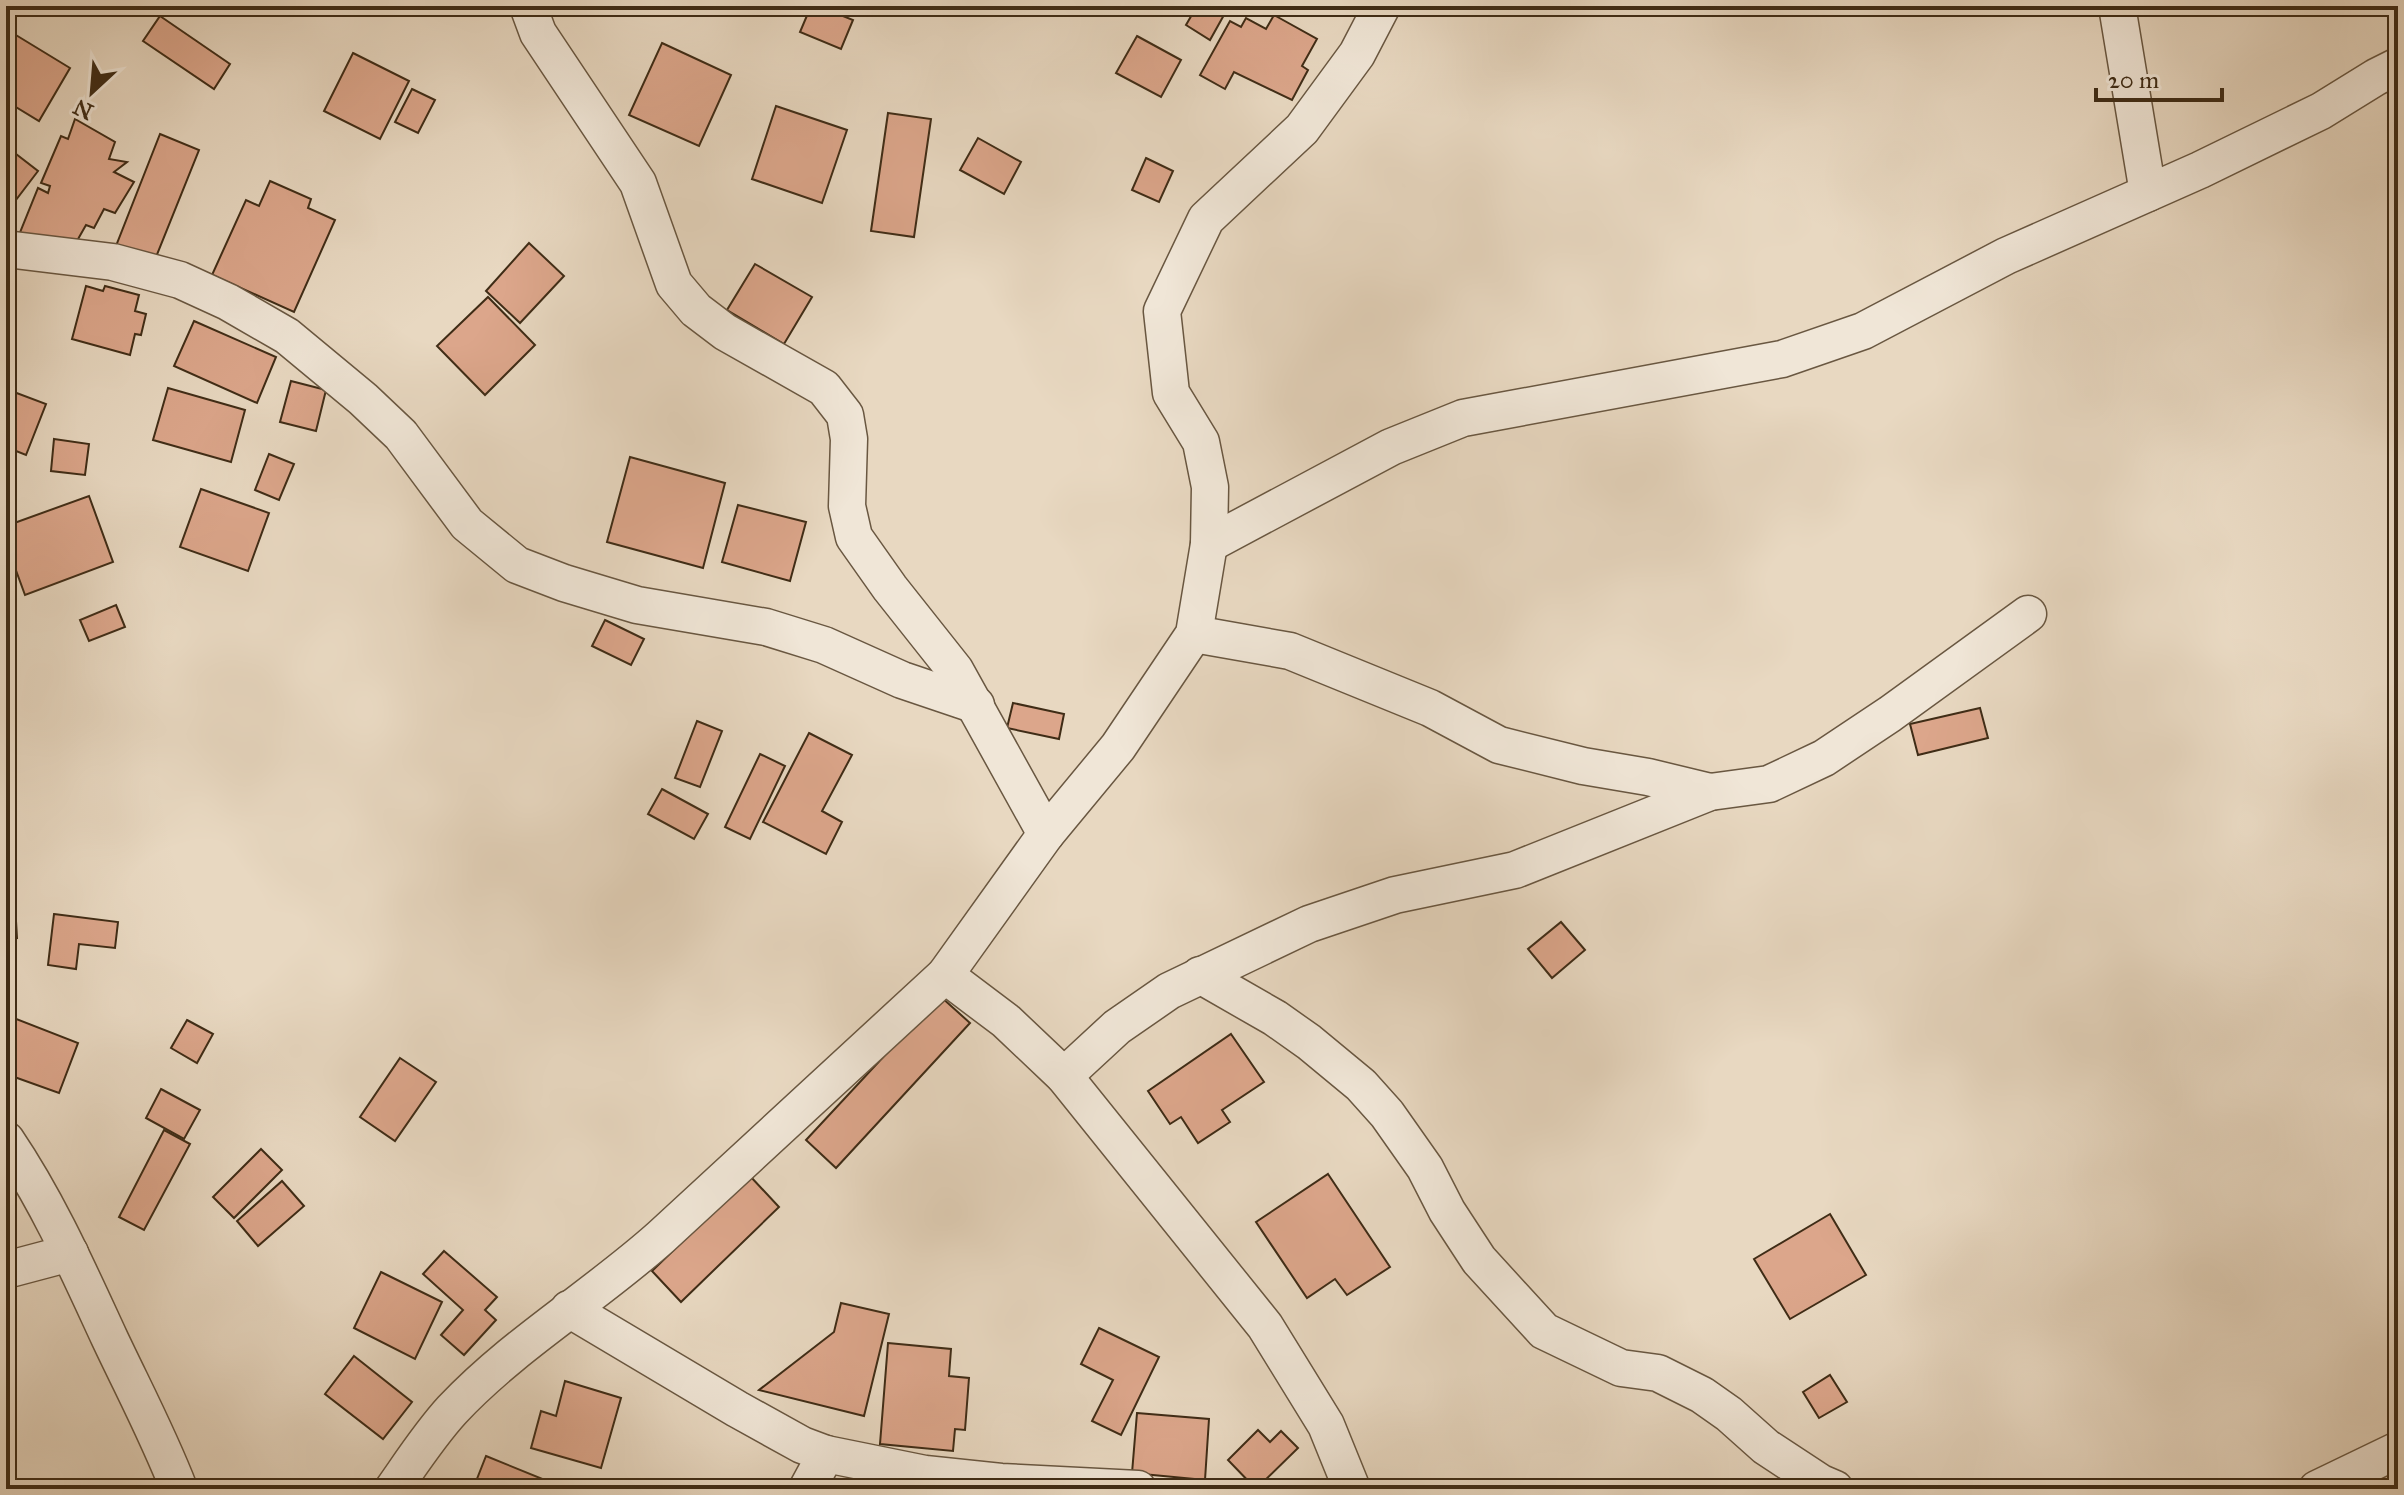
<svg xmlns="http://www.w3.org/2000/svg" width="2404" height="1495" font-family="'IM FELL Great Primer',serif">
<rect width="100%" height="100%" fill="#e8d8c1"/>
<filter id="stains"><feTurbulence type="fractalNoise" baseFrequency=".0025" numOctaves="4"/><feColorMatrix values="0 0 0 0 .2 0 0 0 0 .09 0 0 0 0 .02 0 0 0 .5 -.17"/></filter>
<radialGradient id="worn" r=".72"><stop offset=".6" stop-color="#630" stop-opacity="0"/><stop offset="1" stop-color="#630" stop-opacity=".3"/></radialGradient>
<!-- building -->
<g fill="#dca68b" stroke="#3f2c16" stroke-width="2">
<polygon points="811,6 818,6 853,20 841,49 800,32"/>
<polygon points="1197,6 1229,6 1210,40 1186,25"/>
<polygon points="1274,15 1317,39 1302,66 1308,70 1292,100 1234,72 1225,89 1200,75 1230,21 1241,27 1246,18 1266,29"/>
<polygon points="160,16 230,64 214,89 143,41"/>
<polygon points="6,29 70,68 39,121 6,101"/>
<polygon points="1137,36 1181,60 1161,97 1116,73"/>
<polygon points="662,43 731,75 699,146 629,115"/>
<polygon points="353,53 409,81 380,139 324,111"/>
<polygon points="412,89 435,100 418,133 395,122"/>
<polygon points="776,106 847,130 822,203 752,179"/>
<polygon points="888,113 931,119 914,237 871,231"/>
<polygon points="75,119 115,142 109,159 127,162 114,172 134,182 115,213 104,209 94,228 86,225 69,255 19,235 38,188 48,193 50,186 41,183 61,136 68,139"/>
<polygon points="160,134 199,150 154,262 116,246"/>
<polygon points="978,138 1021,162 1004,194 960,170"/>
<polygon points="7,147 38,171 6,213 6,149"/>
<polygon points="1146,158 1173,171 1159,202 1132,190"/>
<polygon points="270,181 311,199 308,208 335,220 294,312 212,275 246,200 259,206"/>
<polygon points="529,243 564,276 520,323 486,291"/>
<polygon points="755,264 812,297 784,344 727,310"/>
<polygon points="86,286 103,291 105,286 139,295 135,311 146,314 141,335 135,334 130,355 72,339"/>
<polygon points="488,297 535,345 485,395 437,346"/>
<polygon points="194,321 276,357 257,403 174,366"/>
<polygon points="291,381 326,390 316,431 280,422"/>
<polygon points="168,388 245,410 231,462 153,440"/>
<polygon points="6,389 46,404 26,455 6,447"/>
<polygon points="54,439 89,444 85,475 51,471"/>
<polygon points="269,454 294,464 279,500 255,490"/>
<polygon points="630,457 725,483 703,568 607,542"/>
<polygon points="201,489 269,513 248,571 180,547"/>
<polygon points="89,496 113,562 25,595 6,543 6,526"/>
<polygon points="738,505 806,522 790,581 722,562"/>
<polygon points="116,605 125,627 89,641 80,620"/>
<polygon points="605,620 644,639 631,665 592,646"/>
<polygon points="1013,703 1064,714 1059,739 1007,728"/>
<polygon points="1980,708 1988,738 1918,755 1910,724"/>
<polygon points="697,721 722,731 700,787 675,778"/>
<polygon points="809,733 852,755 822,811 842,822 826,854 763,822"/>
<polygon points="760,754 785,766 750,839 725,827"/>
<polygon points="662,789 708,814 694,839 648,814"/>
<polygon points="6,887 14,887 17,938 6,939"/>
<polygon points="54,914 118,922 115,948 79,944 76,969 48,965"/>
<polygon points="1561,922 1585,950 1552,978 1528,949"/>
<polygon points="940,996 970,1023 836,1168 806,1140"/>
<polygon points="6,1015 78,1043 59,1093 6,1074"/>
<polygon points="187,1020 213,1034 197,1063 171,1048"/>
<polygon points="1231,1034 1264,1082 1222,1110 1230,1122 1198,1143 1181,1117 1170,1124 1148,1091"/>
<polygon points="400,1058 436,1082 395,1141 360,1117"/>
<polygon points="161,1089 200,1110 184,1139 146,1118"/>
<polygon points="164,1130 190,1144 144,1230 119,1217"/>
<polygon points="261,1149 282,1170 234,1218 213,1197"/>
<polygon points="1328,1174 1390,1267 1347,1295 1335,1279 1307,1298 1256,1222"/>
<polygon points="750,1176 779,1207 681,1302 652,1271"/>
<polygon points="282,1181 304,1206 258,1246 237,1221"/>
<polygon points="1830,1214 1866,1275 1790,1319 1754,1259"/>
<polygon points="444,1251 497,1297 485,1310 496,1320 464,1355 441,1335 463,1310 423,1274"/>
<polygon points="381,1272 442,1302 415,1359 354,1328"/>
<polygon points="841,1303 889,1314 864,1416 759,1390 834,1332"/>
<polygon points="1099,1328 1159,1357 1121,1435 1092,1421 1113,1380 1081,1364"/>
<polygon points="888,1343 951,1349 949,1376 969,1378 965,1430 955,1429 953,1451 880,1444"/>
<polygon points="354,1356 412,1402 383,1439 325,1394"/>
<polygon points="1830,1375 1847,1402 1819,1418 1803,1392"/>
<polygon points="565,1381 621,1398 601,1468 531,1448 541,1411 556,1416"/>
<polygon points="1137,1413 1209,1419 1205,1480 1132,1473"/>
<polygon points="1258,1430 1270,1442 1281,1431 1298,1448 1256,1489 1228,1460"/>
<polygon points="486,1456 567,1489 473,1489"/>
</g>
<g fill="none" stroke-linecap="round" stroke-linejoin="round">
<!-- street casing -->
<g stroke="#695741" stroke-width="39">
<g id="street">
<polyline points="528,6 538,33 638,183 674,284 696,310 725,332 824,388 845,415 849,439 847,506 854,537 890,588 955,670 1046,834"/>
<polyline points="2117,6 2148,193"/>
<polyline points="6,249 113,262 180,280 228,302 287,336 363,399 401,435 467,524 517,565 564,583 637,605 766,627 824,645 902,680 976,705"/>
<polyline points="1209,544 1391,447 1463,418 1782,359 1863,331 2006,256 2200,170 2321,111 2376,77 2398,66"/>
<polyline points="1194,634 1290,651 1430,708 1499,745 1583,766 1648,777 1710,792"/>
<polyline points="945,975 1006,1021 1064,1076 1265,1326 1326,1425 1352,1489"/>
<polyline points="1200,975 1275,1018 1309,1042 1361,1085 1387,1114 1425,1168 1447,1211 1479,1260 1544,1331 1621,1368 1658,1373 1702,1395 1729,1414 1766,1447 1821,1483 1835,1489"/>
<polyline points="1064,1076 1117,1027 1169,991 1309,924 1395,895 1515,870 1710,792 1769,784 1824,758 1890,714 2028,614"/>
<path d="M6,1140c42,62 72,130 103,197 24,51 50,100 70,152"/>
<polyline points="6,1270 70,1253"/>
<polyline points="569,1309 737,1409 802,1445 826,1454 925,1474 1001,1482 1138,1489"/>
<path d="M393,1489c19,-27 37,-55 59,-79 62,-66 142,-113 209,-173l284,-262 101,-141 72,-87 76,-113 15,-90 1,-57 -9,-45 -30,-49 -9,-82 44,-92 96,-90 55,-75 25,-48"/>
<polyline points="807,1489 826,1454"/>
<polyline points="2317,1489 2398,1450"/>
</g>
</g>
<!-- street -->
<use href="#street" stroke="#f0e6d7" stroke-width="36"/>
</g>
<!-- margin -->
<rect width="2404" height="1495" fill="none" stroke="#e8d8c1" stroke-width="32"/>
<rect x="8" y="8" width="2388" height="1479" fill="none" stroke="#3f2c16" stroke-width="4"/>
<rect x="16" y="16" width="2372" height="1463" fill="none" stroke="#3f2c16" stroke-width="2"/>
<!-- north arrow -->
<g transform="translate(92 92) rotate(206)" stroke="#f0e6d7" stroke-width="6" paint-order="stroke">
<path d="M0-6L14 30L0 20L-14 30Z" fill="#3f2c16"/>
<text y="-12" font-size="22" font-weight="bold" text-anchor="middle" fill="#3f2c16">N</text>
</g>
<!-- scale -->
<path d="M2096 88v12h126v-12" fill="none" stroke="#3f2c16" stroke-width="4"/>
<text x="2108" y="88" font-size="24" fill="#3f2c16" stroke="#f0e6d7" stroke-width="6" paint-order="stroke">20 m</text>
<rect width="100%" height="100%" filter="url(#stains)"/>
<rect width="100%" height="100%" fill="url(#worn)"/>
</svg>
